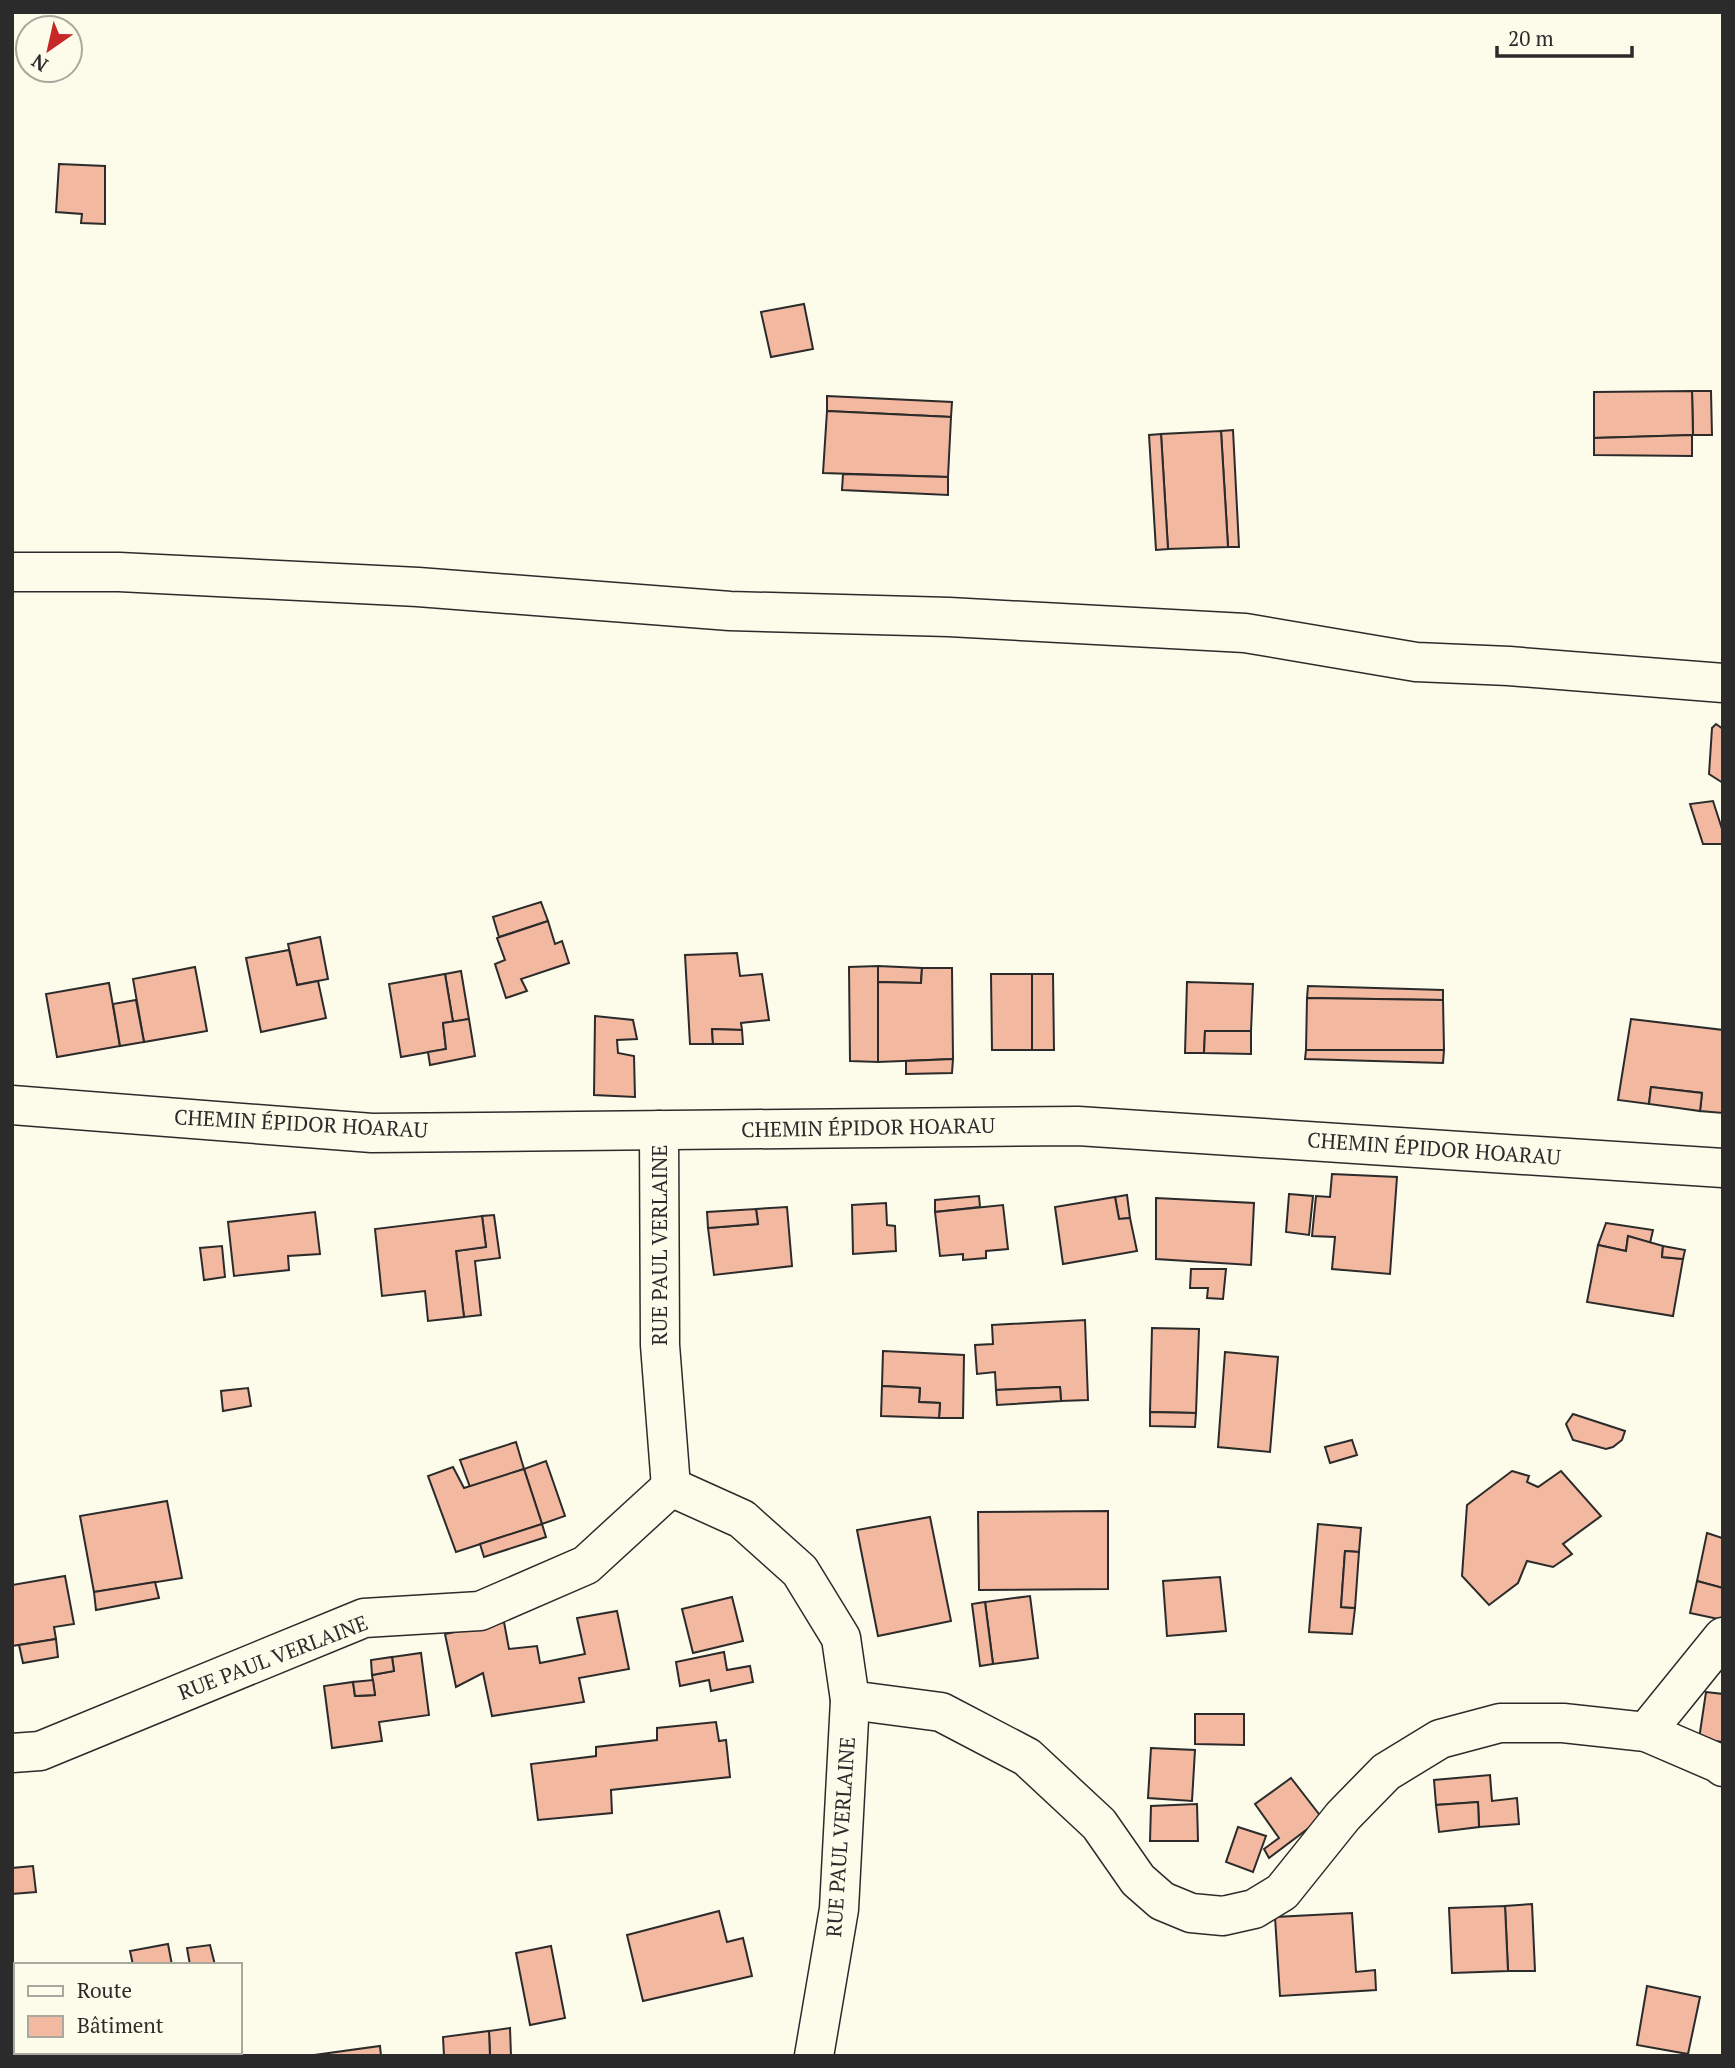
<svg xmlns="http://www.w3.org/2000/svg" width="1735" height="2068" font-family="'PT Serif',serif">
<rect width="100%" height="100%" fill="#fdfbea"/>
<!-- building -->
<g fill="#f2b8a0" stroke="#2b2b2b" stroke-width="2">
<polygon points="59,164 105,166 105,224 81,223 82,214 56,212"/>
<polygon points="804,304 813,349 771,357 761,312"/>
<polygon points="1692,391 1711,391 1712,435 1693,435"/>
<polygon points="1692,391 1693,435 1594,438 1594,392"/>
<polygon points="827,396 952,402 951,417 827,411"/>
<polygon points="827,411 951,417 948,477 823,473"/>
<polygon points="1233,430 1239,547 1228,547 1221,431"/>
<polygon points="1221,431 1228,547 1168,549 1161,434"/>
<polygon points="1161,434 1168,549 1156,550 1149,435"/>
<polygon points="1692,435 1692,456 1594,455 1594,438"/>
<polygon points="843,474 948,477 948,495 842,490"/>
<polygon points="1716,724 1723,729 1723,783 1709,774 1712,728"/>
<polygon points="1713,801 1723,832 1723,844 1703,844 1690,804"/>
<polygon points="541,902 548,921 499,937 493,917"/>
<polygon points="548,921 555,944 562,941 569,963 521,979 527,991 506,998 495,964 505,960 497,938"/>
<polygon points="320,937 328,979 297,985 288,944"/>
<polygon points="289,950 297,985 318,981 326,1018 261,1032 246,958"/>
<polygon points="737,953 740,976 762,974 769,1020 741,1023 742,1030 712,1029 713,1044 690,1044 685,955"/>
<polygon points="878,966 878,1062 850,1061 849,967"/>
<polygon points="878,966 922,968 921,983 878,982"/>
<polygon points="195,967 207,1031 144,1042 133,979"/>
<polygon points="922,968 952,968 953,1059 878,1062 878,982 921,983"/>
<polygon points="461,971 469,1019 453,1022 445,974"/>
<polygon points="445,974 453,1022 443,1023 446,1049 401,1057 389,984"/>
<polygon points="991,974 1032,974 1032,1050 992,1050"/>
<polygon points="1032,974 1053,974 1054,1050 1032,1050"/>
<polygon points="1187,982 1253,984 1251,1031 1205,1031 1204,1053 1185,1053"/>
<polygon points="109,983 120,1046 57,1057 46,994"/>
<polygon points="1308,986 1443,990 1443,1000 1307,998"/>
<polygon points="1307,998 1443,1000 1444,1050 1306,1050"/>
<polygon points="136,1000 144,1042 120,1046 113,1004"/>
<polygon points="595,1016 633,1020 637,1039 617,1040 618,1053 634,1056 635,1097 594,1095"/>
<polygon points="469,1019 475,1056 430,1065 428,1052 446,1049 443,1023"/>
<polygon points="1631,1019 1723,1030 1723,1113 1700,1111 1702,1093 1651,1087 1649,1104 1618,1100"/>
<polygon points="712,1029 742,1030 743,1044 713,1044"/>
<polygon points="1205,1031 1251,1031 1251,1054 1204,1053"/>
<polygon points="1306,1050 1444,1050 1443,1063 1305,1059"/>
<polygon points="953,1059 952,1073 906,1074 906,1061"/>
<polygon points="1651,1087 1702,1093 1700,1111 1649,1104"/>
<polygon points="1332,1174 1397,1177 1390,1274 1332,1269 1335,1237 1312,1236 1316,1196 1330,1197"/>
<polygon points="1289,1194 1313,1196 1309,1235 1286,1232"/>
<polygon points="1127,1195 1130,1218 1119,1219 1115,1197"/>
<polygon points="979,1196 980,1207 935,1212 935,1200"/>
<polygon points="1115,1197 1119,1219 1130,1218 1137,1251 1063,1264 1055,1207"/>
<polygon points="1156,1198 1254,1203 1251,1265 1156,1259"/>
<polygon points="886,1203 887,1225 895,1226 896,1251 853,1254 852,1205"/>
<polygon points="1003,1205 1008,1249 986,1251 986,1258 963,1260 963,1254 940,1256 935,1212"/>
<polygon points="787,1207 792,1266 714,1275 708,1228 758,1224 756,1209"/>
<polygon points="756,1209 758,1224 708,1228 707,1212"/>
<polygon points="315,1212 320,1254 288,1256 289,1270 234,1276 228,1222"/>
<polygon points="494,1215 500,1258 475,1261 481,1315 464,1317 456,1251 486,1247 482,1216"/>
<polygon points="482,1216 486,1247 456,1251 464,1317 428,1321 425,1291 382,1296 375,1229"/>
<polygon points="1606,1223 1653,1230 1650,1243 1628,1236 1626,1251 1598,1245"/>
<polygon points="1628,1236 1663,1246 1662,1257 1683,1259 1673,1316 1587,1302 1598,1245 1626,1251"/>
<polygon points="222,1246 225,1277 204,1280 200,1248"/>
<polygon points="1663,1246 1685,1250 1683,1259 1662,1257"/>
<polygon points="1191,1269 1226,1269 1223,1299 1207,1298 1208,1288 1190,1288"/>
<polygon points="1085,1320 1088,1400 1061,1401 1060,1387 996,1390 995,1372 977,1374 975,1345 993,1344 992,1325"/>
<polygon points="1152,1328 1199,1329 1196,1413 1150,1412"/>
<polygon points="883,1351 964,1355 963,1418 939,1418 940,1403 919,1402 920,1388 882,1386"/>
<polygon points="1225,1352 1278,1357 1270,1452 1218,1447"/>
<polygon points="882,1386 920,1388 919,1402 940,1403 939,1418 881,1416"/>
<polygon points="1060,1387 1061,1401 997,1405 996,1390"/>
<polygon points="248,1388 251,1406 223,1411 221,1391"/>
<polygon points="1150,1412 1196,1413 1195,1427 1150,1426"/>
<polygon points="1573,1414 1625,1431 1622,1440 1613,1447 1606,1449 1573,1440 1566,1424"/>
<polygon points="1352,1440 1357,1455 1330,1463 1325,1447"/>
<polygon points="516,1442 524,1469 470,1487 460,1460"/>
<polygon points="546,1461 565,1516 542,1524 524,1469"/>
<polygon points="453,1467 464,1488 524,1469 542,1524 456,1552 428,1476"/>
<polygon points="1512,1471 1529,1476 1527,1482 1538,1487 1561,1471 1601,1516 1563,1544 1572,1554 1553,1567 1527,1561 1518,1583 1489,1605 1462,1576 1467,1505"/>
<polygon points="167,1501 182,1578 94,1592 80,1516"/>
<polygon points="1108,1511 1108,1589 979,1590 978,1512"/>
<polygon points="930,1517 951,1621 878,1636 857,1530"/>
<polygon points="542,1524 546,1537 484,1557 480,1544"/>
<polygon points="1318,1524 1361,1528 1359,1552 1345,1551 1341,1607 1355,1608 1352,1634 1309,1632"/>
<polygon points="1707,1533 1722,1538 1723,1534 1723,1588 1697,1581"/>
<polygon points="1345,1551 1359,1552 1355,1608 1341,1607"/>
<polygon points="65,1576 74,1624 54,1627 56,1639 12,1646 12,1585"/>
<polygon points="1220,1577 1226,1631 1167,1636 1163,1581"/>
<polygon points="1697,1581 1723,1588 1723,1620 1690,1613"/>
<polygon points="155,1582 159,1598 96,1610 94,1592"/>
<polygon points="1030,1596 1038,1658 993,1664 985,1602"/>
<polygon points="732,1597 743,1641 693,1653 682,1609"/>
<polygon points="985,1602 993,1664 980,1666 972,1604"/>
<polygon points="617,1611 629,1669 579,1678 584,1702 492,1716 483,1673 456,1687 445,1634 504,1622 509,1649 537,1646 540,1663 585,1654 577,1618"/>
<polygon points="56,1639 58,1657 23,1663 19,1645"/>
<polygon points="724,1652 727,1670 750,1666 753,1682 711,1691 709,1680 680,1686 676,1662"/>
<polygon points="421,1653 429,1715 379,1722 382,1741 332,1748 324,1686 353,1682 355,1696 375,1695 372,1675 394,1671 392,1657"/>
<polygon points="392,1657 394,1671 372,1675 371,1660"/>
<polygon points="373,1680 375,1695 355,1696 353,1682"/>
<polygon points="1706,1692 1723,1694 1723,1742 1699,1739"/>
<polygon points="1195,1714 1244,1714 1244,1745 1195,1744"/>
<polygon points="716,1722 719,1741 726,1740 730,1777 611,1790 612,1813 538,1820 531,1764 596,1756 596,1747 657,1740 657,1728"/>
<polygon points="1151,1748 1195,1750 1192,1801 1148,1798"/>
<polygon points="1490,1775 1492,1801 1517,1798 1519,1824 1479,1827 1478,1802 1436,1805 1434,1780"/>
<polygon points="1291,1778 1322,1818 1269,1858 1264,1849 1279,1838 1255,1804"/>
<polygon points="1478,1802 1479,1827 1439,1832 1436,1805"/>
<polygon points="1197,1804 1198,1841 1150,1841 1151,1806"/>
<polygon points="1238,1827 1266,1836 1253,1872 1226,1862"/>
<polygon points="33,1866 36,1892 12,1894 12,1868"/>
<polygon points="1532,1904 1535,1971 1508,1971 1505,1906"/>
<polygon points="1505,1906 1508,1971 1452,1973 1449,1908"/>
<polygon points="719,1911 727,1942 743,1938 752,1976 643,2001 627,1935"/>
<polygon points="1352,1913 1356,1972 1375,1970 1376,1990 1280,1996 1275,1917"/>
<polygon points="168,1944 172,1965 133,1965 130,1951"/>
<polygon points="210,1945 215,1965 190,1965 187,1948"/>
<polygon points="551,1946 565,2018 530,2025 516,1953"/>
<polygon points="16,1980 16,2017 12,2017 12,1984"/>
<polygon points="1647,1986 1700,1997 1688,2054 1637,2045"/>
<polygon points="12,2017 16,2017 16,2052 45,2052 45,2056 12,2056"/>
<polygon points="510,2028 511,2056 490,2056 489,2031"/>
<polygon points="489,2031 490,2056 444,2056 443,2037"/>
<polygon points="380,2046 381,2056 307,2056"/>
</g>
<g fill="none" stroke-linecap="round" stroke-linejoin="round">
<!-- minor casing -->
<g stroke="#2b2b2b" stroke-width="41">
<g id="minor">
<polyline points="12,572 119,572 418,587 730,611 949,617 1245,633 1416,662 1509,666 1723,683"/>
<polyline points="12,1105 372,1133 1078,1126 1723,1168"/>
<polyline points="659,1130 660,1345 671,1487"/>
<polyline points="671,1487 742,1519 800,1571 841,1638 850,1700 839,1909 814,2056"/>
<polyline points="850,1700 941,1712 1027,1757 1099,1824 1138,1880 1162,1901 1191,1913 1223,1916 1254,1909 1282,1892 1343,1816 1386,1772 1440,1739 1500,1723 1563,1723 1646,1732 1718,1763 1723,1767"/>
<polyline points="1646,1732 1723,1637"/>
<polyline points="12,1753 40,1751 364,1618 480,1611 586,1565 671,1487"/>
</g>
</g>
<!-- minor -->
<use href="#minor" stroke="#fdfbea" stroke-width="38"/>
</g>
<g text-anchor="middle" stroke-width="5" stroke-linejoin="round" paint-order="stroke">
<!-- street labels -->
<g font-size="21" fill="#2b2b2b" stroke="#fdfbea">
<text transform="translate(301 1124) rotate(3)" y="7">CHEMIN ÉPIDOR HOARAU</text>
<text transform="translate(868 1128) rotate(-1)" y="7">CHEMIN ÉPIDOR HOARAU</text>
<text transform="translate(1434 1149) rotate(4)" y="7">CHEMIN ÉPIDOR HOARAU</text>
<text transform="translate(660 1245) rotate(-90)" y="7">RUE PAUL VERLAINE</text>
<text transform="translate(273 1658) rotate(-21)" y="7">RUE PAUL VERLAINE</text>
<text transform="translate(841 1837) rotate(-86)" y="7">RUE PAUL VERLAINE</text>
</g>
</g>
<!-- border -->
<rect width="1735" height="2068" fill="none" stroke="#2b2b2b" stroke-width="28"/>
<!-- legend -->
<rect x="14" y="1963" width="228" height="91" fill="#fdfbea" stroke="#a9a89e" stroke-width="2"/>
<rect x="28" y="1986" width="35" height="10" fill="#fdfbea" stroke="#a9a89e" stroke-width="2"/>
<text x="77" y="1998" font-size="21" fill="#2b2b2b">Route</text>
<rect x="28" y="2016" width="35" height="21" fill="#f2b8a0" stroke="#a9a89e" stroke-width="2"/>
<text x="77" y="2033" font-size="21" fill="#2b2b2b">Bâtiment</text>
<!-- north arrow -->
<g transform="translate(49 49) rotate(214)"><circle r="33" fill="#fdfbea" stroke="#a9a89e" stroke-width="2"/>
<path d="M0-5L12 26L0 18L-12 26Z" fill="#c62828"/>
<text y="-10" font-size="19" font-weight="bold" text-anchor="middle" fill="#2b2b2b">N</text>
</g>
<!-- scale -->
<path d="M1497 46v10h135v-10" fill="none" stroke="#2b2b2b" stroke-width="3.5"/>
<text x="1508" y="46" font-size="21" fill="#2b2b2b" stroke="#fdfbea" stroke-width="5" paint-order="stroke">20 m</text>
</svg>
